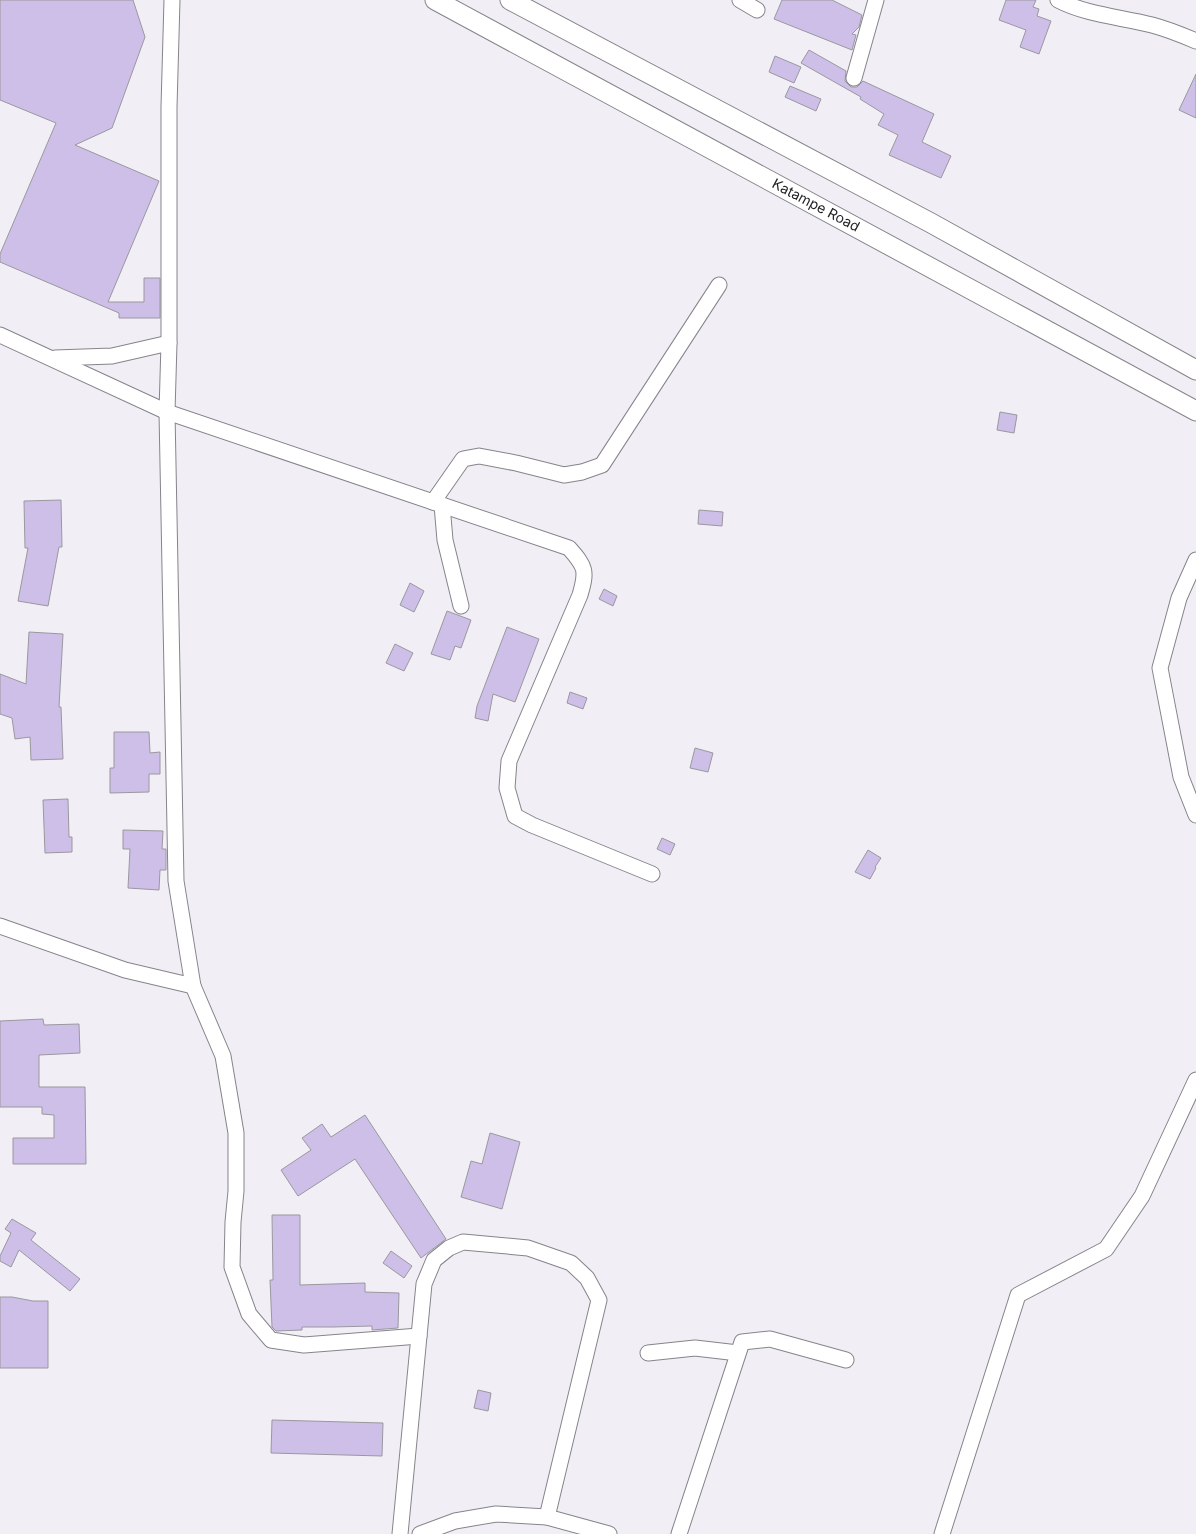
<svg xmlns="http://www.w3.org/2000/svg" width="1196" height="1534" font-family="Inter,sans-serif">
<rect width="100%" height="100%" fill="#f1eff5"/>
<!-- building -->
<g fill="#cebfe8" stroke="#9a989e">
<polygon points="0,0 133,0 145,37 112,128 75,145 159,181 108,302 144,302 144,278 160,278 160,318 119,318 119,313 0,262 0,254 56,123 0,100"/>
<polygon points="782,0 832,0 862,15 859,27 852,34 856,35 852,50 774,19"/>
<polygon points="1006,0 1036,0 1033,7 1039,9 1037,16 1051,21 1039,54 1020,47 1026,30 999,20"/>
<polygon points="809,50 846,71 845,81 851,87 857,87 863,81 934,114 922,142 951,156 941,178 889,155 898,135 878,125 884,114 860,99 861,97 801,63"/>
<polygon points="775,56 801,67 794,83 769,72"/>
<polygon points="1196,74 1196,118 1179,110"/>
<polygon points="790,86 821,99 816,111 785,97"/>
<polygon points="1000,412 1017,415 1014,433 997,430"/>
<polygon points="61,500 62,547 59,547 48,606 18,601 28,548 25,548 24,501"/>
<polygon points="699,510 723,512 722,526 698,524"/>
<polygon points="410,583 424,591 414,612 400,605"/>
<polygon points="604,589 617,596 613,606 599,599"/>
<polygon points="447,611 471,620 461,648 455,646 450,660 431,654"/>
<polygon points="507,627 539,639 515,702 493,694 488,721 475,718 477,706"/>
<polygon points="29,632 63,634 59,707 61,707 63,759 31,760 30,737 15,739 12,718 0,714 0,674 26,684"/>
<polygon points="395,644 413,653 404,671 386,663"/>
<polygon points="570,692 587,698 583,709 567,703"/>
<polygon points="114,732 149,732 150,753 160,752 160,774 149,774 149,792 110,793 110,768 114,768"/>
<polygon points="695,748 713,753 708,772 690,768"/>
<polygon points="68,799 69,837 72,837 72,852 45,853 43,800"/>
<polygon points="123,830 163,831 162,849 166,849 166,870 160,870 159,890 128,888 130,849 123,849"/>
<polygon points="662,838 675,844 670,855 657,849"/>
<polygon points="868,850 881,858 875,867 876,868 870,879 855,872"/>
<polygon points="43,1019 44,1025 79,1024 80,1053 39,1055 39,1087 85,1087 86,1164 13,1164 13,1138 54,1138 54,1115 42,1114 42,1107 0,1107 0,1021"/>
<polygon points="365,1115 446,1239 421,1258 355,1159 298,1196 281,1170 311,1150 302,1138 322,1124 331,1137"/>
<polygon points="490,1133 520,1142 502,1209 461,1197 471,1161 482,1164"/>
<polygon points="272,1215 300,1215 300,1285 365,1283 365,1292 399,1293 398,1328 372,1330 372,1326 333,1327 302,1327 302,1330 276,1331 272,1327 270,1280 273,1280"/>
<polygon points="12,1219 36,1233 31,1240 80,1279 70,1291 19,1250 11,1267 0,1261 0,1256 11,1233 5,1229"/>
<polygon points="391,1251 412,1266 404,1278 383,1263"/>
<polygon points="0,1297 12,1297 33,1301 48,1301 48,1368 0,1368"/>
<polygon points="478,1390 491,1393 488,1411 474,1408"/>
<polygon points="272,1420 383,1423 382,1456 271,1453"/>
</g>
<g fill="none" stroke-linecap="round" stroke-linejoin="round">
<!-- minor casing -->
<g stroke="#86848a" stroke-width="17">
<g id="minor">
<polyline points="740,0 757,10"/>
<path d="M1058,0c29,15 63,17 94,25 15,4 30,10 44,16"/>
<polyline points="854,78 876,0"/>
<path d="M0,335l167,77 402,136c17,19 18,23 11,47l-71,166 -2,27 8,28 17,9 120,49"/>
<polyline points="55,358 112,356 169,343"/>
<polyline points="433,502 463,459 479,456 516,463 564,475 582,472 602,465 719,285"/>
<polyline points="442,505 445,540 461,606"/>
<polyline points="1196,560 1179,598 1160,668 1181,777 1196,815"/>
<polyline points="0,926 125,970 193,986 176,881 167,412 169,343 169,107 172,0"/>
<polyline points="193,986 223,1056 236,1133 236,1191 233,1222 232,1267 249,1314 271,1340 304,1345 419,1336"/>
<polyline points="648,1353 695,1348 738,1353"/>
<polyline points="400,1534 424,1284 434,1260 449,1248 463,1242 528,1248 571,1263 587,1278 599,1300 547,1517"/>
<polyline points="420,1534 455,1521 496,1514 547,1517 609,1534"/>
<polyline points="679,1534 742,1342 770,1339 846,1360"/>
<polyline points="942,1534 1018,1295 1106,1249 1142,1196 1196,1080"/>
</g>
</g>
<!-- major casing -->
<g stroke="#86848a" stroke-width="21">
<g id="major">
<polyline points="435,0 1196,411"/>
<polyline points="510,0 931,223 1196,370"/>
</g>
</g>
<!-- minor -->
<use href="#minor" stroke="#fff" stroke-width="15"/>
<!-- major -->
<use href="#major" stroke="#fff" stroke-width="19"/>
</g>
<g text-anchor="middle" stroke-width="4" stroke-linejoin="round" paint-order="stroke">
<!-- street labels -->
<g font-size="14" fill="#232225" stroke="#fff">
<text transform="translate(816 205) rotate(28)" y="5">Katampe Road</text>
</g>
</g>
</svg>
